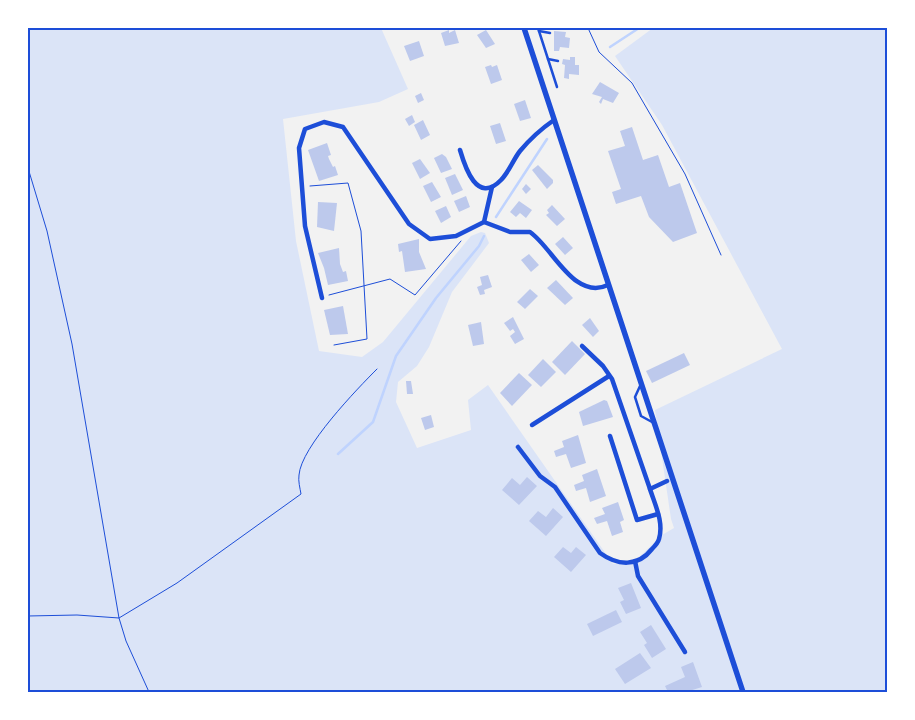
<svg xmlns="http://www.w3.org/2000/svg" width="915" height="720" font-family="Cabin,sans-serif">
<rect width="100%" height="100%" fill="#f2f2f2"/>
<!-- green -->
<polygon fill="#dbe4f7" points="28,28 381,28 408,89 379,102 283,119 296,241 319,351 362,357 383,342 471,236 481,232 485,233 489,243 452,292 429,347 417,366 398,382 396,402 417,448 471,430 468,400 488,385 613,564 636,560 662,535 674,528 671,519 655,410 782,349 662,125 615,56 653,28 887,28 887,692 28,692"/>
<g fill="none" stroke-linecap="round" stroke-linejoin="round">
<!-- stream -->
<g stroke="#bfd3fe" stroke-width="2.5">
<polyline points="610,47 639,28"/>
<polyline points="496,217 547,139"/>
<polyline points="338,454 373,422 396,356 436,298 479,246 484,236"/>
</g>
</g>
<!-- building -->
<g fill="#bdc9ec">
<polygon points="449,30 449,33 455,30 459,43 445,46 441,33"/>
<polygon points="486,30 495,44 486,48 477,35"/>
<polygon points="554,31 566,32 565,37 570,38 569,48 560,47 559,51 554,51"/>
<polygon points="419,41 424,56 410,61 404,46"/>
<polygon points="570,57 575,57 575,65 579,65 579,75 569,74 569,79 564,78 565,65 562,64 563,59 570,60"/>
<polygon points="491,65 492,67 497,65 502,80 491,84 485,67"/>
<polygon points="600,82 619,93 613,103 603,99 601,104 599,102 602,97 592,94"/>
<polygon points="421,93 424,100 418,103 415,96"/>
<polygon points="525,100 531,118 520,121 514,104"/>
<polygon points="412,115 415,122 409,126 405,119"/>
<polygon points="423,120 430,135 421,140 414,125"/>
<polygon points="500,123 506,141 496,144 490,126"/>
<polygon points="632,127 643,160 658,155 669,187 680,183 697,233 673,242 649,217 641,196 616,204 612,192 621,189 608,151 625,146 620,131"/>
<polygon points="327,143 331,155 328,156 329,159 333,167 335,166 338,175 319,181 308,150"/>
<polygon points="442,154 446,157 452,169 441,173 434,158"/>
<polygon points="420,159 430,173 420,179 412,163"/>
<polygon points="538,165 553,180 553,183 547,189 532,170"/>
<polygon points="455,174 463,190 452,195 445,178"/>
<polygon points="432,182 441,197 431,202 423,186"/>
<polygon points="526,184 531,189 526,194 522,189"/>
<polygon points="466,196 470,207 459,212 454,201"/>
<polygon points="519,201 532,210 526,218 520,213 516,217 510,212"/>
<polygon points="318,202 337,203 334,231 317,227"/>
<polygon points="552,205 565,219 557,226 546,215 549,213 547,210"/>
<polygon points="446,206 451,217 441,223 435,211"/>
<polygon points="563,237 573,248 565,255 555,244"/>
<polygon points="419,239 419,252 426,269 405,272 402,251 399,252 398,244"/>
<polygon points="339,248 340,264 343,272 346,271 348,281 328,285 324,268 318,253"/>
<polygon points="529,254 539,265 531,272 521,260"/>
<polygon points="488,275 492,287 484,290 485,294 480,295 477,287 482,285 480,277"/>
<polygon points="556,280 573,298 565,305 547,288"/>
<polygon points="530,289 538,296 525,309 517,302"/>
<polygon points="343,306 348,334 330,335 324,310"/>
<polygon points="513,317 524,339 515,344 510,336 515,332 513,329 510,331 504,323"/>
<polygon points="590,318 599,331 593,337 582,325"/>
<polygon points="481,322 484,344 473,346 468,325"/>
<polygon points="572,341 585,354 565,375 552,362"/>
<polygon points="684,353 690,365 652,383 646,371"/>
<polygon points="543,359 556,372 541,387 528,375"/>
<polygon points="519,373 532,385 512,406 500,393"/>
<polygon points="406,381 411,381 413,394 407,394"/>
<polygon points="604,400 607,401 613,417 583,426 579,412"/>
<polygon points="431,415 434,427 425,430 421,418"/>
<polygon points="578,435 586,463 571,468 566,454 556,457 554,451 564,447 562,441"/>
<polygon points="597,469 606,496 590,502 586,488 576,491 574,485 584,481 582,475"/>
<polygon points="527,477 537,486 519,505 502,490 512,478 520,485"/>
<polygon points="618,502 624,520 620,522 623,532 612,536 607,521 597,524 594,518 605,514 602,508"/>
<polygon points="553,508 563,517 546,536 529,521 538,511 546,517"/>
<polygon points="563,547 571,553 576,547 586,555 571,572 554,557"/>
<polygon points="631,583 641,608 626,614 620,602 624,600 618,588"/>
<polygon points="616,610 622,622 593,636 587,624"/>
<polygon points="651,625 666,649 652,658 644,645 647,643 640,632"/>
<polygon points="640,653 651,668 625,684 615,669"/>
<polygon points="693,662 702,687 686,692 668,692 665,686 685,677 681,667"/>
</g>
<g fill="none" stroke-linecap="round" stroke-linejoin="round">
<!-- path -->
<g stroke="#1d4ed8" stroke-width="1">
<polyline points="588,28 599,52 632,83 685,174 721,255"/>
<polyline points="28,168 47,231 72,344 119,618 126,641 149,692"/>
<polyline points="310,186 348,183 361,231 367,339 334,345"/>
<polyline points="329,295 390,279 415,295 461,241"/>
<path d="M28,616l49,-1 42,3 58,-35 124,-89c-1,-6 -3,-13 -2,-19 2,-28 58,-86 78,-106"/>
</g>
<!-- service -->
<g stroke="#1d4ed8" stroke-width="2.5">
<polyline points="538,28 557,87"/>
<polyline points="539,31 550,33"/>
<polyline points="548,59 558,61"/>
<polyline points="640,386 635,397 641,416 652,422"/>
</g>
<!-- minor -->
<g stroke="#1d4ed8" stroke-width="4.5">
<path d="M460,150c5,17 17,55 41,30 8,-8 12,-20 19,-29 10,-12 21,-22 34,-31"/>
<path d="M484,222l26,10h20c23,16 44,69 78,53"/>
<polyline points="322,298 305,226 299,148 305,129 324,122 343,127 409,224 430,239 456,236 484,222 492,187"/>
<polyline points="582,346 603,366 612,379 650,489"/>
<polyline points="532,425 609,376"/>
<polyline points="610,436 637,520 658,514"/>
<path d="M518,447l22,29 15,11 45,66c18,13 38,14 52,-4 3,-3 6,-6 7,-10 5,-17 -4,-34 -9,-50l17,-8"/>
<polyline points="635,561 638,576 685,652"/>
</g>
<!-- tertiary -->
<polyline stroke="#1d4ed8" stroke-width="5.5" points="524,28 743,692"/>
</g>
<!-- border -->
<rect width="915" height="720" fill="none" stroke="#ffffff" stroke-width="58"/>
<rect x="29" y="29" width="857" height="662" fill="none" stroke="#1d4ed8" stroke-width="2"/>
</svg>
